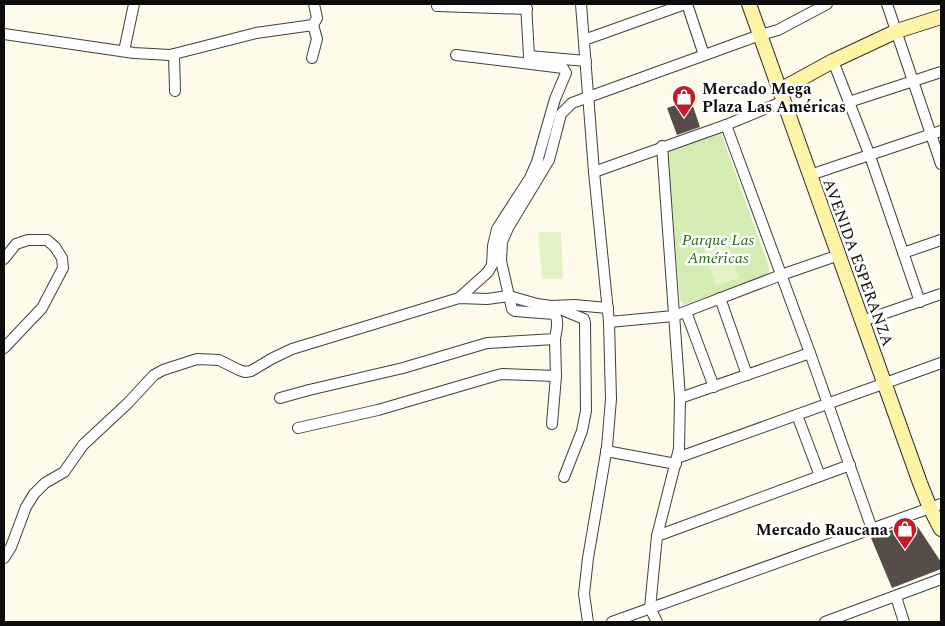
<svg xmlns="http://www.w3.org/2000/svg" width="945" height="626" font-family="Spectral,serif">
<rect width="100%" height="100%" fill="#fffbeb"/>
<!-- green -->
<polygon fill="#d2ecb2" points="720,130 769,267 769,273 767,275 684,305 680,300 667,149"/>
<!-- pitch -->
<g fill="#e4f3c5">
<polygon points="538,232 561,232 563,279 542,279"/>
<polygon points="725,238 739,278 716,286 703,246"/>
</g>
<!-- building -->
<g fill="#564d48">
<polygon points="691,100 700,127 677,135 667,108"/>
<polygon points="914,521 941,562 941,569 892,588 871,538"/>
</g>
<g fill="none" stroke-linecap="round" stroke-linejoin="round">
<!-- street casing -->
<g stroke="#3f3f3f" stroke-width="12">
<g id="street">
<polyline points="526,4 529,56 528,63"/>
<polyline points="581,4 594,172 609,322 611,399 607,447 588,558 584,594 588,622"/>
<polyline points="687,4 704,55"/>
<polyline points="887,4 941,164"/>
<polyline points="437,6 527,9"/>
<polyline points="4,34 134,53 170,55 256,33 313,25 317,18 314,4"/>
<polyline points="584,40 685,4"/>
<polyline points="124,51 134,4"/>
<polyline points="174,54 175,91"/>
<polyline points="456,55 563,68 566,73 555,99 537,162 530,178 497,229 493,246 492,265 488,272 459,298"/>
<polyline points="529,56 586,61"/>
<polyline points="312,58 317,39 313,25"/>
<polyline points="833,61 870,156 920,302"/>
<polyline points="849,102 941,72"/>
<polyline points="726,125 810,353 872,529"/>
<polyline points="594,172 726,125 784,101"/>
<polyline points="810,175 941,131"/>
<polyline points="903,253 941,240"/>
<polyline points="4,259 16,244 28,240 47,240 55,247 62,258 63,268 42,308 4,348"/>
<polyline points="720,298 747,375"/>
<polyline points="555,307 584,319 585,323 586,411 582,431 564,477"/>
<polyline points="686,312 714,387"/>
<polyline points="862,321 941,294"/>
<polyline points="609,322 674,316 781,275 839,255"/>
<path d="M280,398l29,-8 94,-22 84,-25 68,-4c1,-7 5,-19 -1,-25l-39,-3 -3,-2 -11,-48 1,-19 6,-14 41,-68 12,-46 11,-11 188,-68 18,-5 49,-26"/>
<polyline points="680,398 810,353"/>
<polyline points="797,415 820,476"/>
<polyline points="552,424 556,376 555,339"/>
<polyline points="298,428 378,410 494,376 502,374 556,376"/>
<polyline points="606,451 676,464"/>
<polyline points="677,458 941,363"/>
<polyline points="657,536 850,465"/>
<polyline points="4,558 11,547 26,507 34,494 45,483 64,472 83,445 128,403 154,375 163,370 197,359 219,360 239,370 245,372 251,371 273,358 292,349 459,298 487,299 509,296 537,304 551,306 574,305 608,308"/>
<polyline points="896,597 904,622"/>
<polyline points="612,622 941,504"/>
<polyline points="657,622 650,608 657,536 679,449 680,398 662,146"/>
<polyline points="825,622 941,579"/>
</g>
</g>
<!-- secondary casing -->
<g stroke="#2e2e2e" stroke-width="16">
<g id="secondary">
<polyline points="749,4 920,483 930,508 941,529"/>
<polyline points="780,90 833,61 897,31 941,17"/>
</g>
</g>
<!-- street -->
<use href="#street" stroke="#fff" stroke-width="10"/>
<!-- secondary -->
<use href="#secondary" stroke="#fff3a6" stroke-width="14"/>
</g>
<!-- icons -->
<defs>
<g id="shop-pin" transform="scale(1.25)"><path d="M0 17L-7.5 6A9.5 9.5 0 1 1 7.5 6Z" fill="#c71a26" stroke="#fff"/><path d="M-5-2.5h2.3a2.7 3.5 0 0 1 5.4 0H5L5.5 6h-11ZM-1.5-2.5h3a1.5 2.3 0 0 0-3 0Z" fill="#fff"/></g>
</defs>
<g fill-rule="evenodd">
<use href="#shop-pin" x="684" y="97"/>
<use href="#shop-pin" x="905" y="529"/>
</g>
<g text-anchor="middle" stroke-width="5" stroke-linejoin="round" paint-order="stroke">
<!-- poi labels -->
<g font-size="16" font-weight="bold" fill="#0c0c0c" stroke="#fff" text-anchor="start">
<text x="702" y="94">Mercado Mega<tspan x="702" dy="18">Plaza Las Américas</tspan></text>
<text x="888" y="535" text-anchor="end">Mercado Raucana</text>
</g>
<!-- park labels -->
<g font-size="16" font-style="italic" fill="#2a6818" stroke="#fff">
<text x="718" y="245">Parque Las<tspan x="718" dy="18">Américas</tspan></text>
</g>
<!-- street labels -->
<g font-size="16" fill="#0c0c0c" stroke="#fff">
<text transform="translate(859 262) rotate(70)" y="6">AVENIDA ESPERANZA</text>
</g>
</g>
<!-- border -->
<rect width="945" height="626" fill="none" stroke="#0c0c0c" stroke-width="10"/>
</svg>
